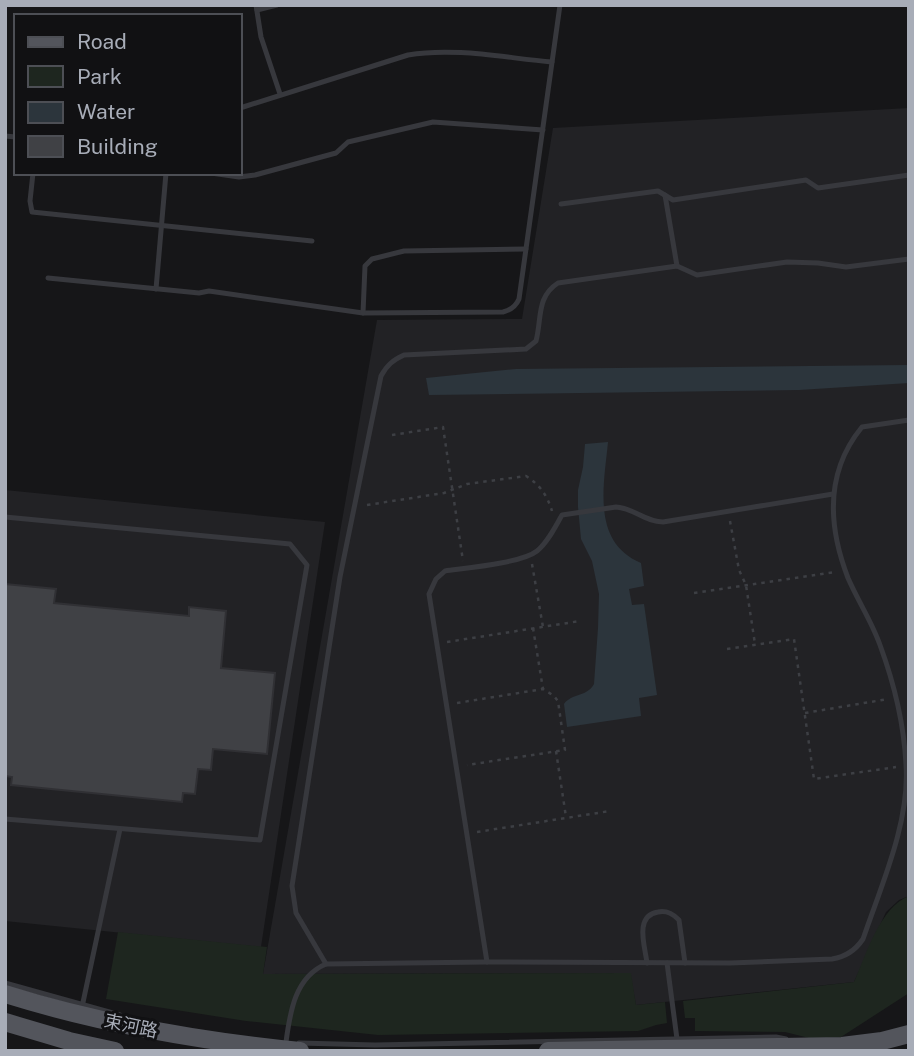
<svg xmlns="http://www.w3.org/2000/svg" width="914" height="1056" font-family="'Public Sans','Noto Sans SC',sans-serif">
<rect width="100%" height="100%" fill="#161618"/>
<!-- built -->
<g fill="#222225">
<polygon points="909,108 909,896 899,900 886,912 854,982 636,1005 630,973 263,974 377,320 522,319 553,128"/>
<polygon points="5,490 325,522 261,947 5,921 7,899 5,899"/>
</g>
<!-- green -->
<g fill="#1e261f">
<path d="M909,896v97l-68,44 -32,1 -24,-6 -90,-1v-13h-10l-2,-17 171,-19c12,-27 26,-75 55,-86z"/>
<polygon points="118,932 267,947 263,974 631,973 636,1005 665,1002 667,1023 656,1025 638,1031 378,1035 246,1021 106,999"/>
</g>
<!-- water -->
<g fill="#2c353c">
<polygon points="909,365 909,383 799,390 429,395 426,378 516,369"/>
<path d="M608,442c-4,43 -17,100 33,121l3,23 -15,3 3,16 12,-1 13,91 -18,3 2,18 -74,11 -3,-23c8,-11 23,-7 30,-20l4,-56 1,-34 -7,-33 -11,-22 -3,-32v-17l5,-23 2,-23z"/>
</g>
<!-- building -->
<polygon fill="#404145" stroke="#303034" stroke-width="2" points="5,584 56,589 54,603 189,616 189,607 226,611 221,668 275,673 267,754 213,749 211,770 198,769 195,794 183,793 182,802 11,785 12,777 5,776"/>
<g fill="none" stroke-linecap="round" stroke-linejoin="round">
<!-- path -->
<g stroke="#3d3f44" stroke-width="2.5" stroke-dasharray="3.5 5" stroke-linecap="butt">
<polyline points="392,435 443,427 463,561"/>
<path d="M367,505l77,-12 23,-9 59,-8c14,9 21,19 26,35"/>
<polyline points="730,521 739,570 746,585 755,644"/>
<polyline points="532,564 543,627"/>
<polyline points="694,593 836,572"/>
<polyline points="533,628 543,689"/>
<polyline points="447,642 580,621"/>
<polyline points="727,649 794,639 814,779 896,767"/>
<polyline points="457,703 543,689 554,696 558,701 565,750 467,765"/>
<polyline points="805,713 888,699"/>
<polyline points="556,751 566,817"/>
<polyline points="477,832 610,811"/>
</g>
<!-- lane -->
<g stroke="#37383d" stroke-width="5">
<polyline points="256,5 261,37 280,94"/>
<polyline points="257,10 277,5"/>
<path d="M240,108l168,-53c47,-8 97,3 144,7"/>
<polyline points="5,136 16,137"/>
<polyline points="33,173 30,201 32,212 312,241"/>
<polyline points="211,173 239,177 255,175 336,153 348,142 433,122 543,130"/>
<polyline points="665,195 677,266"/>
<polyline points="561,204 658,191 673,200 806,180 818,188 909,175"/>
<path d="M48,278l151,15 10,-2 154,22 140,-1c8,-2 13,-6 16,-13l41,-294"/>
<polyline points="156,289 166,173"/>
<polyline points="363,313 365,266 372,259 404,251 526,249"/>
<polyline points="5,517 290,544 307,565 260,840 5,819"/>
<path d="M487,962l-58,-368 7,-15 9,-8c21,-3 77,-8 92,-20 11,-9 18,-24 25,-36l54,-8c18,1 29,15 47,15l170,-28"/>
<path d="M647,963c-2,-17 -13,-47 11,-51 9,-2 15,2 21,8l6,43"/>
<polyline points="667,963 677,1039"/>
<path d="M326,964l-30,-51 -4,-27 48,-309 41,-201c6,-11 12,-16 23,-21l122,-6 10,-8c6,-22 0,-44 22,-58l119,-17 20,9 90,-13 31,1 28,4 63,-8"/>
<polyline points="5,983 120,1015"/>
<polyline points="82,1007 120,829"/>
<path d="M286,1042c4,-30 9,-65 40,-78l161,-2 243,1 102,-4c13,-2 23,-8 31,-20 18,-53 47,-117 43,-174 -2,-41 -12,-82 -26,-120 -8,-23 -22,-44 -32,-67 -20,-52 -23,-106 14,-151l47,-7"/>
<polyline points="299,1043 375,1045 776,1037 786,1039"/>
</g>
<!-- primary -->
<g stroke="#53555c" stroke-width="18">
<path d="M5,994c96,30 195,47 295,57"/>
<polyline points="5,1022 69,1041 115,1051"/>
<polyline points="548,1051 842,1046 882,1041 909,1034"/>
</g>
</g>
<g text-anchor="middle" stroke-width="6" stroke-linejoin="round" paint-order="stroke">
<!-- street labels -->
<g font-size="18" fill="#a8adb8" stroke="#111113">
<text transform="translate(131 1026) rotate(12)" y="6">束河路</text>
</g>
</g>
<!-- border -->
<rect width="914" height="1056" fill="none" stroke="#a8adb8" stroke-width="14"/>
<!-- legend -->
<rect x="14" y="14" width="228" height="161" fill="#111113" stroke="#4d4f55" stroke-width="2"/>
<rect x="28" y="37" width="35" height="10" fill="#53555c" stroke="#4d4f55" stroke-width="2"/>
<text x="77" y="49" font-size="21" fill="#a8adb8">Road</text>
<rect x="28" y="66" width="35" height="21" fill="#1e261f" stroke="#4d4f55" stroke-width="2"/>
<text x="77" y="84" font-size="21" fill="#a8adb8">Park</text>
<rect x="28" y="102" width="35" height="21" fill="#2c353c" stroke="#4d4f55" stroke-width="2"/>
<text x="77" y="119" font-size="21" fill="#a8adb8">Water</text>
<rect x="28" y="136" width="35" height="21" fill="#404145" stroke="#4d4f55" stroke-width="2"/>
<text x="77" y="154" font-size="21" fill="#a8adb8">Building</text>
</svg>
